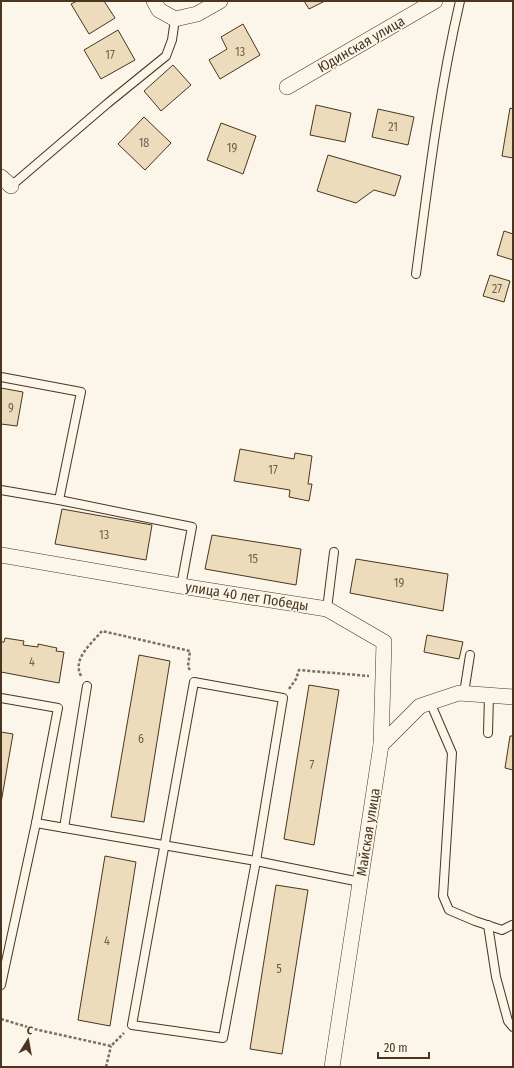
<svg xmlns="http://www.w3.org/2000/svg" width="514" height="1068" font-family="'Fira Sans Condensed',sans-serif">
<rect width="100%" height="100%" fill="#fbf6e9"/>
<!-- building -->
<g fill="#ecdcbc" stroke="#4a3520">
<polygon points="77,1 104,1 115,18 89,34 71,4"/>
<polygon points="304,1 325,1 309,9"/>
<polygon points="243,24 260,55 220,79 209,60 227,49 221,37"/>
<polygon points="118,30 135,60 101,79 84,50"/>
<polygon points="173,65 191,85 161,111 144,91"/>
<polygon points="316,105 351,113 345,142 310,135"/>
<polygon points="510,108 513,109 513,158 502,156"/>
<polygon points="378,109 414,117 408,145 372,137"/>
<polygon points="144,117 171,143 145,170 118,144"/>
<polygon points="221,123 256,136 243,174 207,160"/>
<polygon points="328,155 401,176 395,196 374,190 356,203 317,191"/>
<polygon points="504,231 513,234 513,260 497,255"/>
<polygon points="490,275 510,281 504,302 483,296"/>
<polygon points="1,388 23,392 17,426 1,424"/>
<polygon points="240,449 294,459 295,453 312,456 308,484 312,484 309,501 289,497 290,490 234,481"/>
<polygon points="62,509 152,525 146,560 55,544"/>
<polygon points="212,535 301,549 296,585 205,569"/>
<polygon points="356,559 448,574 443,611 350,593"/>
<polygon points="427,635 463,642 459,659 424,652"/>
<polygon points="5,638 24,641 23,645 38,647 38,644 57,648 56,651 64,652 59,683 1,672 1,642 4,642"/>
<polygon points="139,655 170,661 144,822 111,817"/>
<polygon points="309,685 339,690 314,845 284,839"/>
<polygon points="1,732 13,734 1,803"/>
<polygon points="510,736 513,736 513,770 505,768"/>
<polygon points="105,856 136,862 110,1026 78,1020"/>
<polygon points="276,885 308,890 282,1054 250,1049"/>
</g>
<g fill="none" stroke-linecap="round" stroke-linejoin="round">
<!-- lane casing -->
<g stroke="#4a3520" stroke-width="10">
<g id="lane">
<polyline points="11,186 108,103 166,56 172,40 175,19"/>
<path d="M416,274c12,-91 23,-183 44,-273"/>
<polyline points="1,377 81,392 59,500 192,527 181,586"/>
<polyline points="1,490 59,500"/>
<polyline points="327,609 334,552"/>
<polygon points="194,682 283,698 256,861 223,1038 132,1025"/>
<polyline points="464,693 470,655"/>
<polyline points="1,698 58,708 36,823 1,985"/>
<polyline points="430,702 452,753 443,896 449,910 475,921 502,930 512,925"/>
<polyline points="488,733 489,695"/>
<polyline points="36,823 256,861 360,882"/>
<polyline points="64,828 87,686"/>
<polyline points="488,925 496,977 508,1021 513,1027"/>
</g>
</g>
<!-- street casing -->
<g stroke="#4a3520" stroke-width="16">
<g id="street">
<polyline points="154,1 159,10 175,19 197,14 220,1"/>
<polyline points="287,87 435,1"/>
<polyline points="1,177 11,186"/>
<polyline points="1,555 181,586 327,609 384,642 381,745"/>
<polyline points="332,1067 381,745 420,706 459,693 513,697"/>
</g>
</g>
<!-- path -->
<g stroke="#7f6f5c" stroke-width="2.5" stroke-dasharray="3 2" stroke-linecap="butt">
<path d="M81,676c-9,-17 10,-32 21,-45l88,20 -2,15 2,5"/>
<polyline points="289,689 296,679 299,670 369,676"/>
<polyline points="1,1019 34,1029 111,1046 124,1033"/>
<polyline points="106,1067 111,1046"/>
</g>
<!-- lane -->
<use href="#lane" stroke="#fbf6e9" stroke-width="8"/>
<!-- street -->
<use href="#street" stroke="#fbf6e9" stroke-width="15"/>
</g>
<g text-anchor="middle" stroke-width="3" stroke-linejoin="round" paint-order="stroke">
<!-- number labels -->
<g font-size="12" fill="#725f47">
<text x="240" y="56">13</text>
<text x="110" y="59">17</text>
<text x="393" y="131">21</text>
<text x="144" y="147">18</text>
<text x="232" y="152">19</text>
<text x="497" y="293">27</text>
<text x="11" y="412">9</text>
<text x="273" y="474">17</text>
<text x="104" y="539">13</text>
<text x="253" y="563">15</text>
<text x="399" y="587">19</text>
<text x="32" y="666">4</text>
<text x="141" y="743">6</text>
<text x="312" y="769">7</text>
<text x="107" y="945">4</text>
<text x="279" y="973">5</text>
</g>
<!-- street labels -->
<g font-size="14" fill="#4a3520" stroke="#fbf6e9">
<text transform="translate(361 44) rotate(-30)" y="5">Юдинская улица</text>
<text transform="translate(247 596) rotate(9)" y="5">улица 40 лет Победы</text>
<text transform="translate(368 832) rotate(-81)" y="5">Майская улица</text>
</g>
</g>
<!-- border -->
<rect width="514" height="1068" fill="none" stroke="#4a3520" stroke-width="4"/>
<!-- north arrow -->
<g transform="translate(28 1040) rotate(11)" stroke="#fbf6e9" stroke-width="3" paint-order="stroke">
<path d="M0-3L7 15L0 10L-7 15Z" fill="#4a3520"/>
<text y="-6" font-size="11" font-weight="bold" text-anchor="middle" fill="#4a3520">С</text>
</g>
<!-- scale -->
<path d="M378 1052v6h51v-6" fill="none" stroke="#4a3520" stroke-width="2"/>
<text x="384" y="1052" font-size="12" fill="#4a3520" stroke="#fbf6e9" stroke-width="3" paint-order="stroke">20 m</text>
</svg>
